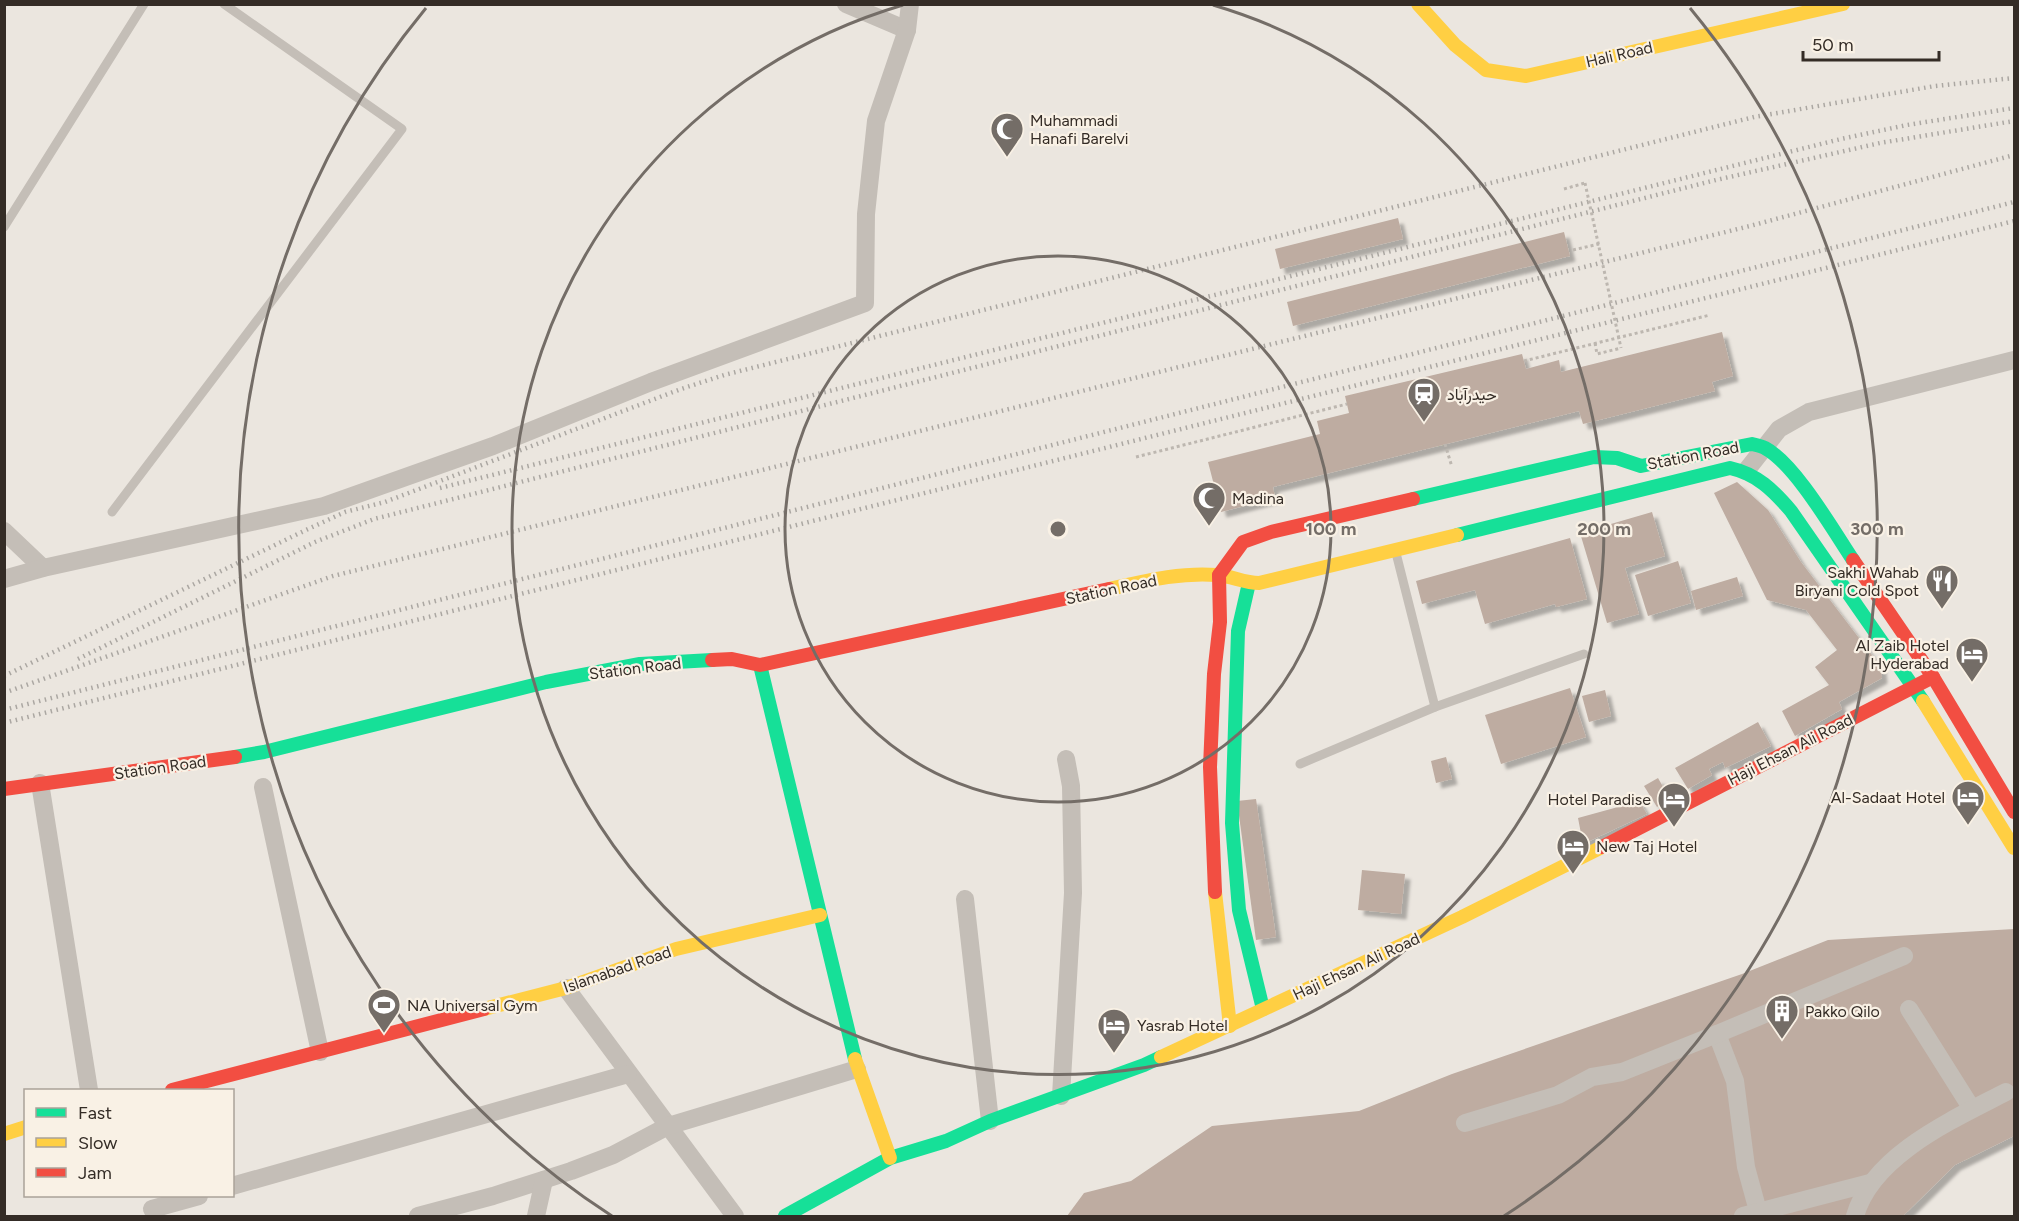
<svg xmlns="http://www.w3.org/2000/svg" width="2019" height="1221" font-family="Figtree,Vazirmatn,sans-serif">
<defs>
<filter id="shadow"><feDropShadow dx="5.5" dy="5.5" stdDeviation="1.5" flood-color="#0004"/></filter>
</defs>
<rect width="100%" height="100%" fill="#ebe6df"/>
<!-- building -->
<g fill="#beaca1" filter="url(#shadow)">
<polygon points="1398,218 1403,239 1280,269 1275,249"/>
<polygon points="1564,232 1570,256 1293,326 1287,302"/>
<polygon points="1722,332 1733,376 1712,382 1715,391 1583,424 1579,411 1273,487 1275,498 1221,512 1208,462 1320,434 1317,421 1349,413 1345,396 1522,354 1526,369 1559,360 1561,372"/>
<polygon points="1737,482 1768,510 1801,562 1881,667 1882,678 1839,702 1842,709 1795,736 1782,711 1829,685 1815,667 1837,650 1806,610 1767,600 1714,493"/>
<polygon points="1652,512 1665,556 1625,568 1639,614 1607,623 1580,533"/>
<polygon points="1570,538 1587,599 1556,607 1555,604 1485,624 1475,590 1422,604 1416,581"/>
<polygon points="1678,561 1691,603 1648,616 1635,575"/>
<polygon points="1737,577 1743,596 1696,610 1691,591"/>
<polygon points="1570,688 1586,737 1501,764 1485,715"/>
<polygon points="1605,690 1611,716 1589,722 1582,696"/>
<polygon points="1758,722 1771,746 1725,768 1723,762 1709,769 1712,775 1688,789 1675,768"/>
<polygon points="1446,757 1452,779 1436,783 1431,761"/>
<polygon points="1658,778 1670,799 1657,807 1644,786"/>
<polygon points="1636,796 1647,814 1583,844 1578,818 1618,807"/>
<polygon points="1256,799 1276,937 1256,940 1237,801"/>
<polygon points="1362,870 1405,874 1401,914 1358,910"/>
<polygon points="2014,929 2014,1136 1955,1165 1903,1216 1067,1216 1084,1193 1131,1181 1212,1126 1359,1111 1452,1074 1742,974 1828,940"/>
</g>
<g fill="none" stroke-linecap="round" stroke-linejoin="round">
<!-- path -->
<g stroke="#bdb7b0" stroke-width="3" stroke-dasharray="3 3" stroke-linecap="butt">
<polyline points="1564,189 1585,183"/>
<polyline points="1573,250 1599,244"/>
<polyline points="1595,343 1597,354 1621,348"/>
<polyline points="1524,361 1710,315"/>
<polyline points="1445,444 1452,467"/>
<polyline points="1136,457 1347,404"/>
</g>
<!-- lane -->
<g stroke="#c4beb7" stroke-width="9">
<polyline points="4,227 144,4"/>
<polyline points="112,512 402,129 224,4"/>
<polyline points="1396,553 1435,707 1584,654"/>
<polyline points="1300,764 1435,707"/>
</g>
<!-- street -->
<g stroke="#c4beb7" stroke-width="18">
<polyline points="846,4 907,30"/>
<polyline points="1746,471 1779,429 1809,412 2014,360"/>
<polyline points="4,531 43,568"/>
<polyline points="4,579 43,568 324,506 493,446 651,382 865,303 866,214 876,121 907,30 910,4"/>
<polyline points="40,783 89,1090"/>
<polyline points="263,787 320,1052"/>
<polyline points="965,899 990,1121"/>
<polyline points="566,988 735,1216"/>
<polyline points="1909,1009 1972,1109"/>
<polyline points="1717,1034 1735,1081 1746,1167 1758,1211"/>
<polyline points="1061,1096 1073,893 1071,786 1066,759"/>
<polyline points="1465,1123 1558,1095 1592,1077 1622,1072 1717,1034 1904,956"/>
<polyline points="232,1186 628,1074"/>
<polyline points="152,1209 199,1196"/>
<polyline points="418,1216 493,1196 571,1171 613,1155 668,1126 857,1069"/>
<polyline points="536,1216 544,1180"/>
<polyline points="1743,1216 1870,1183"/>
<path d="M1855,1216c17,-61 99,-97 151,-124"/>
</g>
<!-- fast -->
<g stroke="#16e098" stroke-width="14">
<path d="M1413,499l181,-42 23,1 24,8 111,-22c4,1 9,2 13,4 30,16 68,82 88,112"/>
<path d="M1457,535l273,-67c27,6 43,22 61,43l132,190"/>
<polyline points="1249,583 1238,631 1232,823 1239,910 1263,1009"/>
<polyline points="760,665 855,1059"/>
<polyline points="235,757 264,752 546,682 640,664 712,660"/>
<polyline points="785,1216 890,1158 946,1141 990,1121 1144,1065 1161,1057"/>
</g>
<!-- slow -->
<g stroke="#ffcf43" stroke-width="14">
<polyline points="1418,4 1455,45 1486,70 1526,76 1843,4"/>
<path d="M1109,589c36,-8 71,-17 108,-14 15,1 27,8 42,8l198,-48"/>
<polyline points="1923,701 2014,848"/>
<polyline points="1215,892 1230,1026"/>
<polyline points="484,1009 566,988 676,949 820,915"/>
<polyline points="1161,1057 1462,917 1602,847"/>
<polyline points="855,1059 890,1158"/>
<polyline points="4,1134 26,1127"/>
</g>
<!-- jam -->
<g stroke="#f24e42" stroke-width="14">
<polyline points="1853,560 1933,677 2014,812"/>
<polyline points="1219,575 1243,542 1271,532 1413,499"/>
<polyline points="712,660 732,659 760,665 1109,589"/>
<polyline points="4,789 235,757"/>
<polyline points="1602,847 1933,677"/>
<polyline points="1215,892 1210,767 1214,674 1220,622 1219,575"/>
<polyline points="172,1090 484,1009"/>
</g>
<!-- rail -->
<g stroke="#aba7a2" stroke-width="4.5" stroke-dasharray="1.5 4.5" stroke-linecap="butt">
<polyline points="440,488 1841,139 1907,125 2014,108"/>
<polyline points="78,659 315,542 374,519 1716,180 1880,143 2014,121"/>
<polyline points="4,676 306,530 345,512 385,502 681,389 724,375 1754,117 1935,86 2014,78"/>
<polyline points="4,693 333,576 1750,226 2014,155"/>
<polyline points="4,710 2014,202"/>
<polyline points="4,723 2014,221"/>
</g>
<!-- path-bridge -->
<polyline stroke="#bdb7b0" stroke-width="3" stroke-dasharray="3 3" stroke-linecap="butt" points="1585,183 1621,348"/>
</g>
<!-- distance rings -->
<g fill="none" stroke="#746d67" stroke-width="3">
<circle cx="1058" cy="529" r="273"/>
<path d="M1213 5A546 546 0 1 1 903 5"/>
<path d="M612 1216A819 819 0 0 1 426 8M1690 8A819 819 0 0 1 1504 1216"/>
</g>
<!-- icons -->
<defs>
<g id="mosque-pin" transform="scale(1.725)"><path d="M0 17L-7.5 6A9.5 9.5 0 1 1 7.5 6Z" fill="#746d67" stroke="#f9f1e5"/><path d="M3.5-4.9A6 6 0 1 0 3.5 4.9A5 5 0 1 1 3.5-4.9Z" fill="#fff"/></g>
<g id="station-pin" transform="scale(1.725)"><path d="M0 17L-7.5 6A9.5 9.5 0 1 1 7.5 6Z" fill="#746d67" stroke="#f9f1e5"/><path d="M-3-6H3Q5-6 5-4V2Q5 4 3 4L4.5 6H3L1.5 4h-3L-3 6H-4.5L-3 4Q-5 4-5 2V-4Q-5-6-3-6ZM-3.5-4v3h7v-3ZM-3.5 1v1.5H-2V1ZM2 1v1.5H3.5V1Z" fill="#fff"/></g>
<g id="restaurant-pin" transform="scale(1.725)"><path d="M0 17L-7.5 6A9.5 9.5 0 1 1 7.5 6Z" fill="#746d67" stroke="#f9f1e5"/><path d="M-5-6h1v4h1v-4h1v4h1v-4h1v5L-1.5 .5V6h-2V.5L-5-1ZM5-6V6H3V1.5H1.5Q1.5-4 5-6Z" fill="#fff"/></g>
<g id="hotel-pin" transform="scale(1.725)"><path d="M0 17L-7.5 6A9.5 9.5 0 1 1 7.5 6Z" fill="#746d67" stroke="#f9f1e5"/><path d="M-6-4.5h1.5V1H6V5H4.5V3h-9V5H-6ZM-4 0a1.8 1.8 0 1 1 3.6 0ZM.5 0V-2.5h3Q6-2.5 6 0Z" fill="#fff"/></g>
<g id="stadium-pin" transform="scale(1.725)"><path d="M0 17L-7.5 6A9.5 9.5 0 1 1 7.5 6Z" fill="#746d67" stroke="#f9f1e5"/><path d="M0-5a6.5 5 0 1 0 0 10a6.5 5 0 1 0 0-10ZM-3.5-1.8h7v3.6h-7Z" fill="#fff"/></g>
<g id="building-pin" transform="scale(1.725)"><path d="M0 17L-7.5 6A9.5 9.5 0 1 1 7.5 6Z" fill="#746d67" stroke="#f9f1e5"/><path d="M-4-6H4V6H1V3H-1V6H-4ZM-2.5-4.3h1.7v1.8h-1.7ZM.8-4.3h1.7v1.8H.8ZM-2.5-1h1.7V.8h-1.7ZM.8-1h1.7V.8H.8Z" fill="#fff"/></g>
</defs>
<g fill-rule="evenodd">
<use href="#mosque-pin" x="1007" y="129"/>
<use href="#station-pin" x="1424" y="394"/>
<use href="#mosque-pin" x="1209" y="498"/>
<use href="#restaurant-pin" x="1942" y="581"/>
<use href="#hotel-pin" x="1972" y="654"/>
<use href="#hotel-pin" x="1968" y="797"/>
<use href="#hotel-pin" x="1674" y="799"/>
<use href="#hotel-pin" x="1573" y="846"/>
<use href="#stadium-pin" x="384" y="1005"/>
<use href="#building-pin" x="1782" y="1011"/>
<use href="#hotel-pin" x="1114" y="1025"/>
</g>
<g text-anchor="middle" stroke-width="4.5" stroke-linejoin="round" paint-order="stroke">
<!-- street labels -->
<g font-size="16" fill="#342c26" stroke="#f9f1e5">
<text transform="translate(1619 54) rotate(-13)" y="6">Hali Road</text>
<text transform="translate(1693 455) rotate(-11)" y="6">Station Road</text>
<text transform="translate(1111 589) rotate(-12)" y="6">Station Road</text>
<text transform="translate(635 668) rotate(-7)" y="6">Station Road</text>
<text transform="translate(1790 749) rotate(-27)" y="6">Haji Ehsan Ali Road</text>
<text transform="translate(160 767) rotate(-8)" y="6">Station Road</text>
<text transform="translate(1356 966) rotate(-25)" y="6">Haji Ehsan Ali Road</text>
<text transform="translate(617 969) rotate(-19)" y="6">Islamabad Road</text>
</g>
<!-- poi labels -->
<g font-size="16" fill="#342c26" stroke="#f9f1e5" text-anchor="start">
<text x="1030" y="126">Muhammadi<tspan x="1030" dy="18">Hanafi Barelvi</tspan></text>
<text x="1447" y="400">حیدرآباد</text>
<text x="1232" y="504">Madina</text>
<text x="1919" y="578" text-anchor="end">Sakhi Wahab<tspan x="1919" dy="18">Biryani Cold Spot</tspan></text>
<text x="1949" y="651" text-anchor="end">Al Zaib Hotel<tspan x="1949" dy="18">Hyderabad</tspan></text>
<text x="1945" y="803" text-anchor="end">Al-Sadaat Hotel</text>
<text x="1651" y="805" text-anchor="end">Hotel Paradise</text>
<text x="1596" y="852">New Taj Hotel</text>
<text x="407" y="1011">NA Universal Gym</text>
<text x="1805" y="1017">Pakko Qilo</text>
<text x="1137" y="1031">Yasrab Hotel</text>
</g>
</g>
<circle cx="1058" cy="529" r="9" fill="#746d67" stroke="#f9f1e5" stroke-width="3"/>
<g font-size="18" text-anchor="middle" font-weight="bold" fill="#746d67" stroke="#f9f1e5" stroke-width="4.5" stroke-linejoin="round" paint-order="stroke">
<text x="1331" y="535">100 m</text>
<text x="1604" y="535">200 m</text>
<text x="1877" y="535">300 m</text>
</g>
<!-- border -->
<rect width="2019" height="1221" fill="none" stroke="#342c26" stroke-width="12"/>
<!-- legend -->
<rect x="24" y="1089" width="210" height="108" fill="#f9f1e5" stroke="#aaa299" stroke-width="1.5"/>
<rect x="36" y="1108" width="30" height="9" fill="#16e098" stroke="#aaa299" stroke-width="1.5"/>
<text x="78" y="1119" font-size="18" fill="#342c26">Fast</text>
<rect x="36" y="1138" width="30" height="9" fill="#ffcf43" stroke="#aaa299" stroke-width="1.5"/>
<text x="78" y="1149" font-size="18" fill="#342c26">Slow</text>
<rect x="36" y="1168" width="30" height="9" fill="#f24e42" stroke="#aaa299" stroke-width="1.5"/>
<text x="78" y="1179" font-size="18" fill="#342c26">Jam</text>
<!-- scale -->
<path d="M1803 51v9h136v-9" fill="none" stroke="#342c26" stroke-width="3"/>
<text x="1812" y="51" font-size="18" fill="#342c26" stroke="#f9f1e5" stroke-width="4.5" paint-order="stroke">50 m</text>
</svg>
